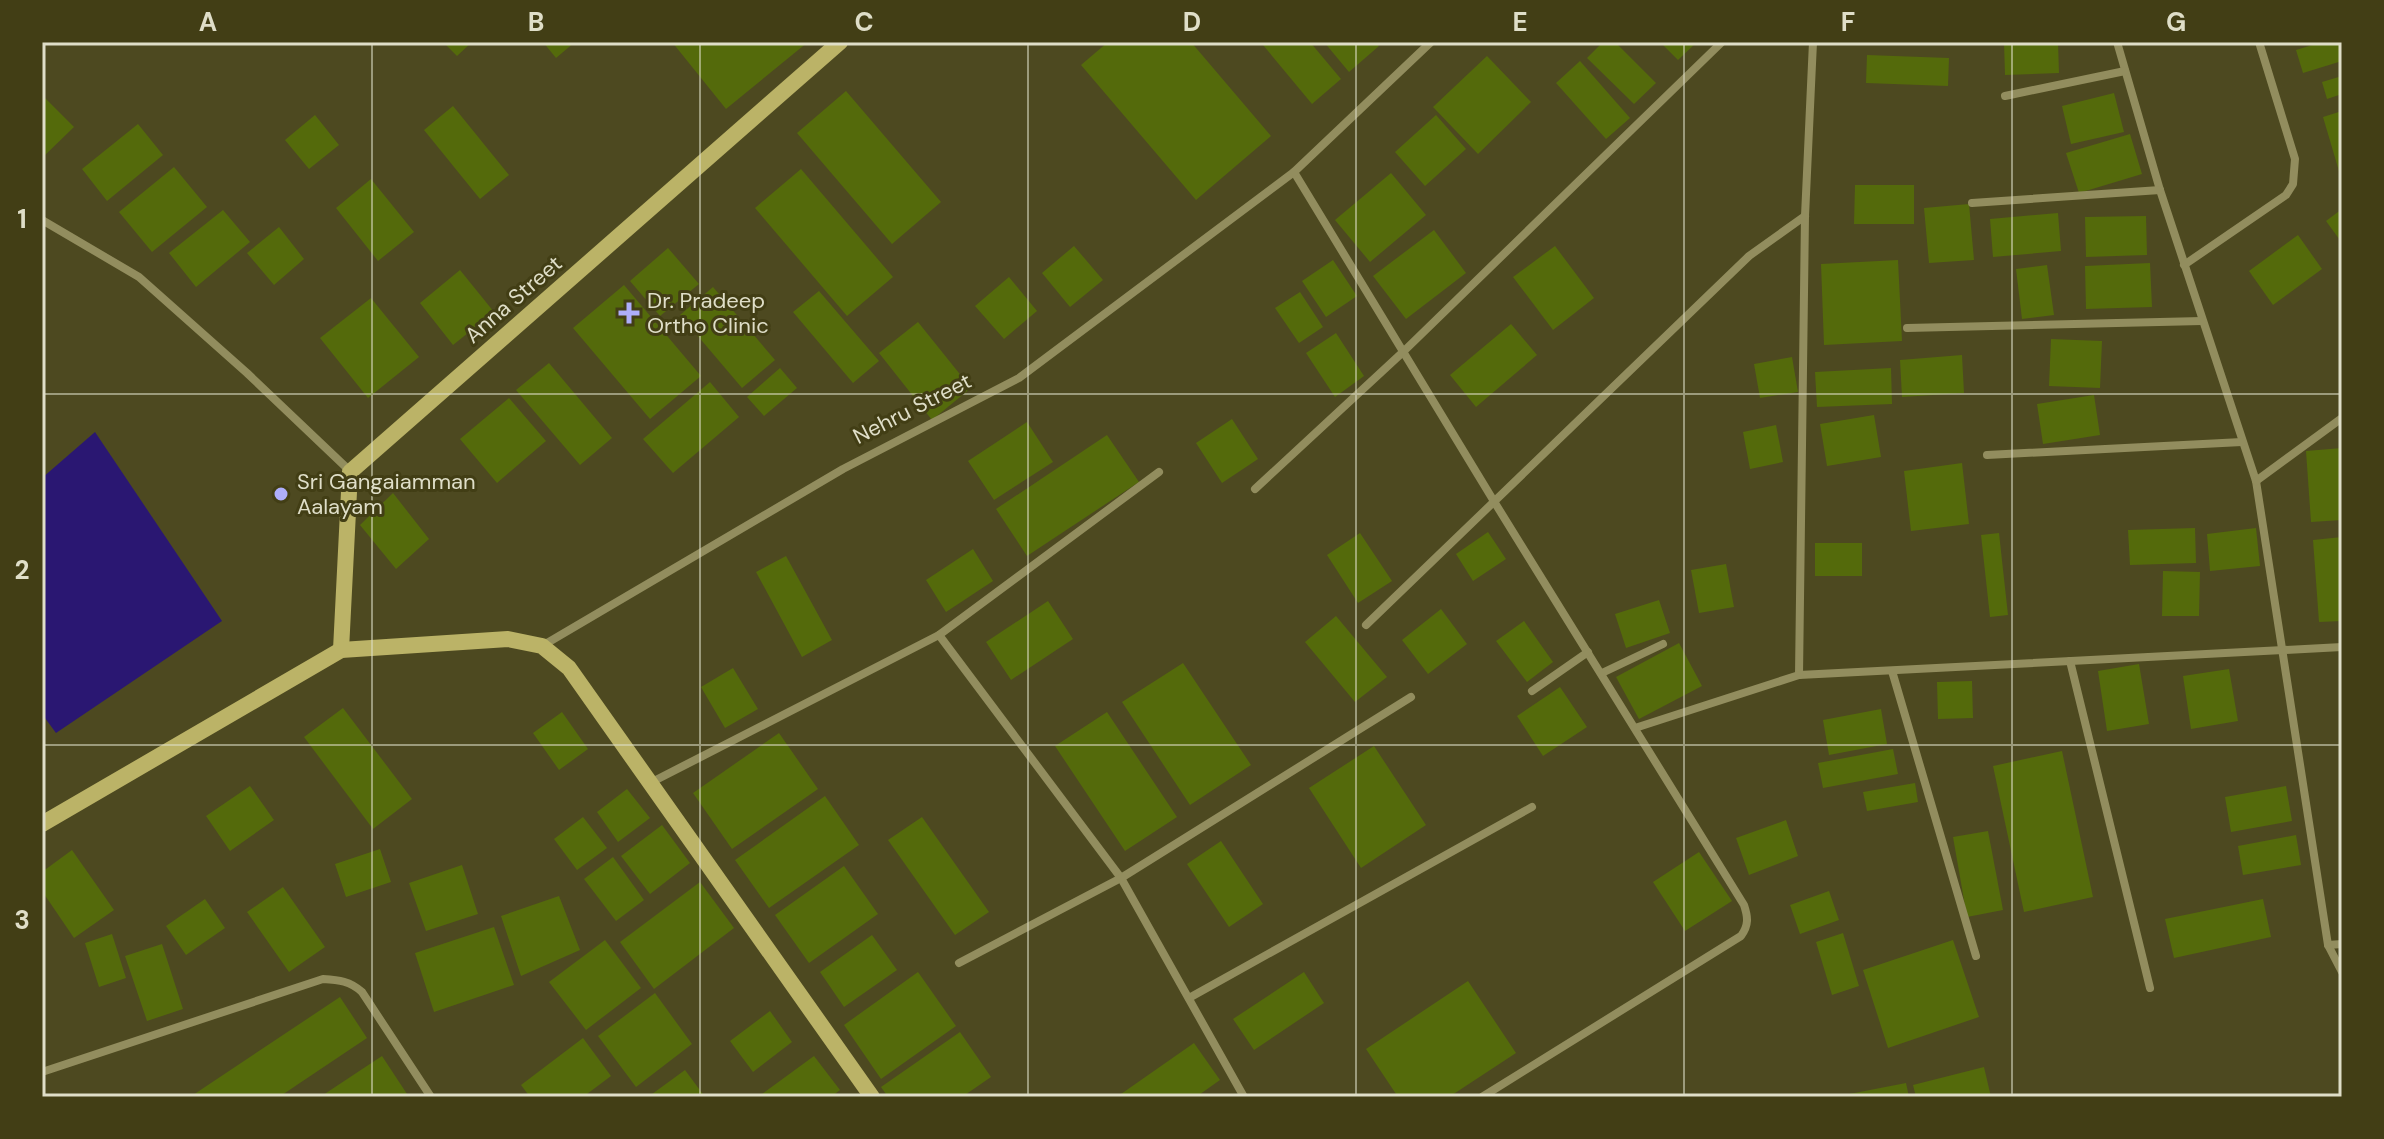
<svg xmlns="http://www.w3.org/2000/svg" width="2384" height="1139" font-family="'DM Sans',sans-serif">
<rect width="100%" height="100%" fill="#4d4920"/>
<!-- water -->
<polygon fill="#2a1772" points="95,432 222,621 56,733 42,714 42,478"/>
<!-- building -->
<g fill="#546a0b">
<polygon points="443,42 472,42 457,56"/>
<polygon points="543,42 575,42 556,58"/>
<polygon points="672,42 808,42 726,109"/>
<polygon points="1108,42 1191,42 1271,136 1196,200 1081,65"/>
<polygon points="1266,42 1310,42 1341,79 1312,104 1263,45"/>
<polygon points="1324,42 1375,42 1379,46 1349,72"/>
<polygon points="1603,42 1615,42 1656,83 1634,104 1587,58"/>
<polygon points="1660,42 1697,42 1678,60"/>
<polygon points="2004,42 2058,42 2059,73 2005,75"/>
<polygon points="2322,42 2342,42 2342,61 2303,73 2296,50"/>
<polygon points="1867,55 1949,58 1948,86 1866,83"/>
<polygon points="1487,56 1531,102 1478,154 1433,107"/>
<polygon points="1580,61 1630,118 1606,139 1556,83"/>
<polygon points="2342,76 2342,94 2327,99 2322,82"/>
<polygon points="846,91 941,202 892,244 797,133"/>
<polygon points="2114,93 2124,132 2071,144 2062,106"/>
<polygon points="42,95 74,127 42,158"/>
<polygon points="453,106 509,175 480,199 424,130"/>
<polygon points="2342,111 2342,177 2341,178 2323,117"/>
<polygon points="315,115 339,145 309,169 285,140"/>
<polygon points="1436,115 1466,149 1425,186 1395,152"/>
<polygon points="138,124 163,155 107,201 82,169"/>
<polygon points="2130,134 2142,174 2079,193 2066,153"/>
<polygon points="174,167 207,207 152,252 119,212"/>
<polygon points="801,169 893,277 847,316 755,208"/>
<polygon points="1391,173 1426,215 1370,262 1335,220"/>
<polygon points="371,179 414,232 378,261 336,208"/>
<polygon points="1855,185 1914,185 1914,224 1854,224"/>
<polygon points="1969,204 1974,260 1929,263 1924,208"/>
<polygon points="2342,209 2342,243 2326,221"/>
<polygon points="223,210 250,242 196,287 169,253"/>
<polygon points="2058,213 2061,251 1993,257 1990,219"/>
<polygon points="2146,216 2147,255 2086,257 2085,217"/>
<polygon points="279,227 304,259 274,285 247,253"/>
<polygon points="1434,230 1466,273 1406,319 1373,276"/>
<polygon points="2298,235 2322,269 2273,305 2249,271"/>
<polygon points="1074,246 1103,280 1070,307 1042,273"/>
<polygon points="1555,246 1594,298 1553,330 1513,277"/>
<polygon points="668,248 699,284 660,316 630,281"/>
<polygon points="1333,260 1357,296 1326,317 1302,281"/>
<polygon points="1898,260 1902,341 1824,345 1821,264"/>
<polygon points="2150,263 2152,307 2086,309 2085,266"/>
<polygon points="2047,265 2054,315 2022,319 2016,269"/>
<polygon points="460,270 494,312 453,345 420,303"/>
<polygon points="1009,277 1037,311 1004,339 975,306"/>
<polygon points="624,285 701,376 650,419 573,328"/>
<polygon points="713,287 775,360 742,388 680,315"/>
<polygon points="819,291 879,361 853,383 793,312"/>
<polygon points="1300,292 1323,327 1299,343 1275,308"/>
<polygon points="371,298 419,357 368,398 320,338"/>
<polygon points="918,322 971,388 932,420 879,353"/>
<polygon points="1511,324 1537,355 1476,407 1450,375"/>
<polygon points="1336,333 1364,376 1335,397 1306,353"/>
<polygon points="2051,339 2102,341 2100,388 2049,386"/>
<polygon points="1962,355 1964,393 1902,397 1900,360"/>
<polygon points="1792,357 1798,392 1760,398 1754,364"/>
<polygon points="549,363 612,438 580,465 516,390"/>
<polygon points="780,368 797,388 764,416 747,397"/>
<polygon points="1891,368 1892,404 1817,407 1815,372"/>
<polygon points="710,382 739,417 673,473 643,439"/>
<polygon points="2094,395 2100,435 2043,444 2037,404"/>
<polygon points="509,398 546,441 497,483 460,439"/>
<polygon points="1874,415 1881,457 1827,466 1820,424"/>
<polygon points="1232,419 1258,459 1222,483 1196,443"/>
<polygon points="1027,422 1053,462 994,500 968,461"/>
<polygon points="1776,425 1783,462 1750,469 1743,432"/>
<polygon points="1107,435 1139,482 1027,556 996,509"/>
<polygon points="2342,448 2342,520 2311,522 2306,451"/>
<polygon points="1962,463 1969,524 1911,531 1904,471"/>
<polygon points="393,493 429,539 396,569 360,525"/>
<polygon points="2195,528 2196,563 2130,565 2128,530"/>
<polygon points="2256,528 2260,566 2210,571 2207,534"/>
<polygon points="1488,532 1506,559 1473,581 1456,554"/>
<polygon points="1360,533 1392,581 1358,603 1327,555"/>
<polygon points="1999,533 2008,615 1990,617 1981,535"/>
<polygon points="2342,537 2342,621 2319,622 2313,540"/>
<rect x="1815" y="543" width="47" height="33"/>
<polygon points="973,549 993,581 946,612 926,580"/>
<polygon points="786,556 832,640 802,657 756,572"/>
<polygon points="1726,564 1734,607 1699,613 1691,570"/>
<polygon points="2163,571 2200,572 2199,616 2162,616"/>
<polygon points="1659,600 1670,633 1626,648 1615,614"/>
<polygon points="1048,601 1073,639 1011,680 986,642"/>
<polygon points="1441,609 1467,644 1428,674 1402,640"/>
<polygon points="1336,616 1387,677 1355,702 1305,642"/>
<polygon points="1524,621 1553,662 1527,682 1496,641"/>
<polygon points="1679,643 1702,686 1639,719 1616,677"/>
<polygon points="1183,663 1251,765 1190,805 1122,702"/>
<polygon points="2139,664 2149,724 2107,731 2098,671"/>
<polygon points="733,668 758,709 725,728 701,687"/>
<polygon points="2229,669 2238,721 2191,729 2183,676"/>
<polygon points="1972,681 1973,718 1938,719 1937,682"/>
<polygon points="1560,687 1587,727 1543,756 1517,716"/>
<polygon points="343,708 412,799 373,829 304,737"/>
<polygon points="1881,709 1887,744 1829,755 1823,720"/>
<polygon points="562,712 588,749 559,770 533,733"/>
<polygon points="1107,712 1177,817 1125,851 1055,746"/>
<polygon points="779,733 818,789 732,849 693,793"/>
<polygon points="1374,746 1426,825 1361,868 1309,788"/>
<polygon points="1893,749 1898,774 1823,788 1818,763"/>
<polygon points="2062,751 2093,897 2024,912 1993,766"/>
<polygon points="1915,783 1918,802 1867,811 1863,792"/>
<polygon points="250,786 274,820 230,851 206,816"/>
<polygon points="2286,786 2292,821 2231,832 2225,797"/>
<polygon points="627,789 650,818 618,842 597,812"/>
<polygon points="825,796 859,845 769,908 735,860"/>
<polygon points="583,817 607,848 577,870 554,839"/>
<polygon points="922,817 989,912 955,935 888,840"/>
<polygon points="1786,820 1798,856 1749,875 1736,838"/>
<polygon points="662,825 690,863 650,894 621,856"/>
<polygon points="1988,831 2003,910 1967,917 1953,837"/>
<polygon points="2296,835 2301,865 2243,875 2238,846"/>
<polygon points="1221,841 1263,904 1229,927 1187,864"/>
<polygon points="380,849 391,882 346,897 335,864"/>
<polygon points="72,850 114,910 74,938 42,891 42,872"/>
<polygon points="1699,852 1732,901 1685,931 1653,882"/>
<polygon points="613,857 644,900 616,921 584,879"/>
<polygon points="462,865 478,914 426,931 409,883"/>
<polygon points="844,866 878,914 809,963 775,915"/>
<polygon points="700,882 734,928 654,989 620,942"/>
<polygon points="283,887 325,947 289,972 247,912"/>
<polygon points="1829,891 1839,920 1800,934 1790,905"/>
<polygon points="559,896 580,950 521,976 501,916"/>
<polygon points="205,899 225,928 186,955 166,926"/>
<polygon points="2263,899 2271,937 2174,958 2165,919"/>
<polygon points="494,927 514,985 434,1012 415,953"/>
<polygon points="1843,933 1859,986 1832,995 1816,942"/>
<polygon points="112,934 126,978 99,987 85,943"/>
<polygon points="872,935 897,970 844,1007 820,972"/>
<polygon points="605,940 641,988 586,1030 549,982"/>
<polygon points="1953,940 1979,1017 1888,1048 1863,970"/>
<polygon points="162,944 183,1009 147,1021 125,956"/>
<polygon points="918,972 956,1026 881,1079 844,1025"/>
<polygon points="1304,972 1324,1003 1254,1050 1233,1019"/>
<polygon points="1468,981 1516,1053 1449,1097 1398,1097 1366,1049"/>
<polygon points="655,993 692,1044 636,1087 598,1036"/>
<polygon points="340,997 367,1038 279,1097 190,1097"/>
<polygon points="770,1011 792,1042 753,1072 730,1041"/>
<polygon points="960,1032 991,1077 962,1097 888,1097 881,1087"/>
<polygon points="583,1038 611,1076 583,1097 530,1097 521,1085"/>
<polygon points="1194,1043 1220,1080 1196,1097 1123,1097 1121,1094"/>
<polygon points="382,1056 409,1097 320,1097"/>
<polygon points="814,1056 840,1090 831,1097 758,1097"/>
<polygon points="1984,1067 1991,1097 1916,1097 1913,1085"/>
<polygon points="685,1070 705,1097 648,1097"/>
<polygon points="1906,1083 1909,1097 1839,1097 1839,1096"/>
</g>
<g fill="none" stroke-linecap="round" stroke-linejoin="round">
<!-- street -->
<g stroke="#928d5e" stroke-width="8">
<polyline points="2117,42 2160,190 2256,481 2328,945 2342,972"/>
<polyline points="2005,96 2125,71"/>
<path d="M1294,172l201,331 249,402c4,12 5,20 -3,31l-259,161"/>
<polyline points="1972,203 2160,190"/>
<polyline points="42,220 139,277 247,373 350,471"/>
<polyline points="2184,265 2286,195 2293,184 2295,159 2259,42"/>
<polyline points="1907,328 2202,321"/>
<polyline points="1987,455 2242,442"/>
<polyline points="2256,481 2342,418"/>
<polyline points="1255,489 1403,352 1722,42"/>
<polyline points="1366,625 1749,256 1805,216"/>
<polyline points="939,635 1121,878 1244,1097"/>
<polyline points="542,646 843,469 1019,378 1294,172 1431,42"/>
<polyline points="2070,661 2150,988"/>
<polyline points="1892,671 1976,956"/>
<polyline points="1602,673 1663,644"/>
<polyline points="1799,675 1805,216 1813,42"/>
<polyline points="1532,691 1588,652"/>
<polyline points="1635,728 1799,675 2342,647"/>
<polyline points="650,783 939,635 1159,472"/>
<polyline points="2328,945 2342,944"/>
<polyline points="959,963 1121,878 1411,697"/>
<polyline points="1189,998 1532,807"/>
<path d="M42,1072l281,-93c16,1 27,2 39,13l69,105"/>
</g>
<!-- secondary -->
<g stroke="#bbb367" stroke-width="16">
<polyline points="341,650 350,472 840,42"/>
<polyline points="42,824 341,650 508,639 542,646 569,668 872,1097"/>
</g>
</g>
<!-- grid -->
<path fill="none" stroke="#dfdec8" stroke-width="2" stroke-opacity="0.55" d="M372,42v1055M700,42v1055M1028,42v1055M1356,42v1055M1684,42v1055M2012,42v1055M42,394h2300M42,745h2300"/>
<!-- markers -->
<g fill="#aeaefb" stroke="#423e15" stroke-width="3">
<path d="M625 301h8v8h8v8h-8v8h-8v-8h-8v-8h8z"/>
<circle cx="281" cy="494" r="8"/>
</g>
<g text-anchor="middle" stroke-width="6" stroke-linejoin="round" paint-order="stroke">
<!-- street labels -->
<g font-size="22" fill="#dfdec8" stroke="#423e15">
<text transform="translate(513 299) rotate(-41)" y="8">Anna Street</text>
<text transform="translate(912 408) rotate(-27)" y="8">Nehru Street</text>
</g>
<!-- poi labels -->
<g font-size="22" fill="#dfdec8" stroke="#423e15" text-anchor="start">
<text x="647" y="308">Dr. Pradeep<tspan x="647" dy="25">Ortho Clinic</tspan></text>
<text x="297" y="489">Sri Gangaiamman<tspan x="297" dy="25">Aalayam</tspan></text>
</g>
</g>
<!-- border -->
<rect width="2384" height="1139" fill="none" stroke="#423e15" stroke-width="88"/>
<rect x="44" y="44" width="2296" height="1051" fill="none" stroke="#dfdec8" stroke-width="3"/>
<g font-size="26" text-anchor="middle" font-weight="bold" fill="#dfdec8">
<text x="208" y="31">A</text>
<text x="536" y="31">B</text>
<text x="864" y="31">C</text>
<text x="1192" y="31">D</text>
<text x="1520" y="31">E</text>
<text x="1848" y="31">F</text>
<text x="2176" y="31">G</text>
<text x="22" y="228">1</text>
<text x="22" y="579">2</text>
<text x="22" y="929">3</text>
</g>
</svg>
